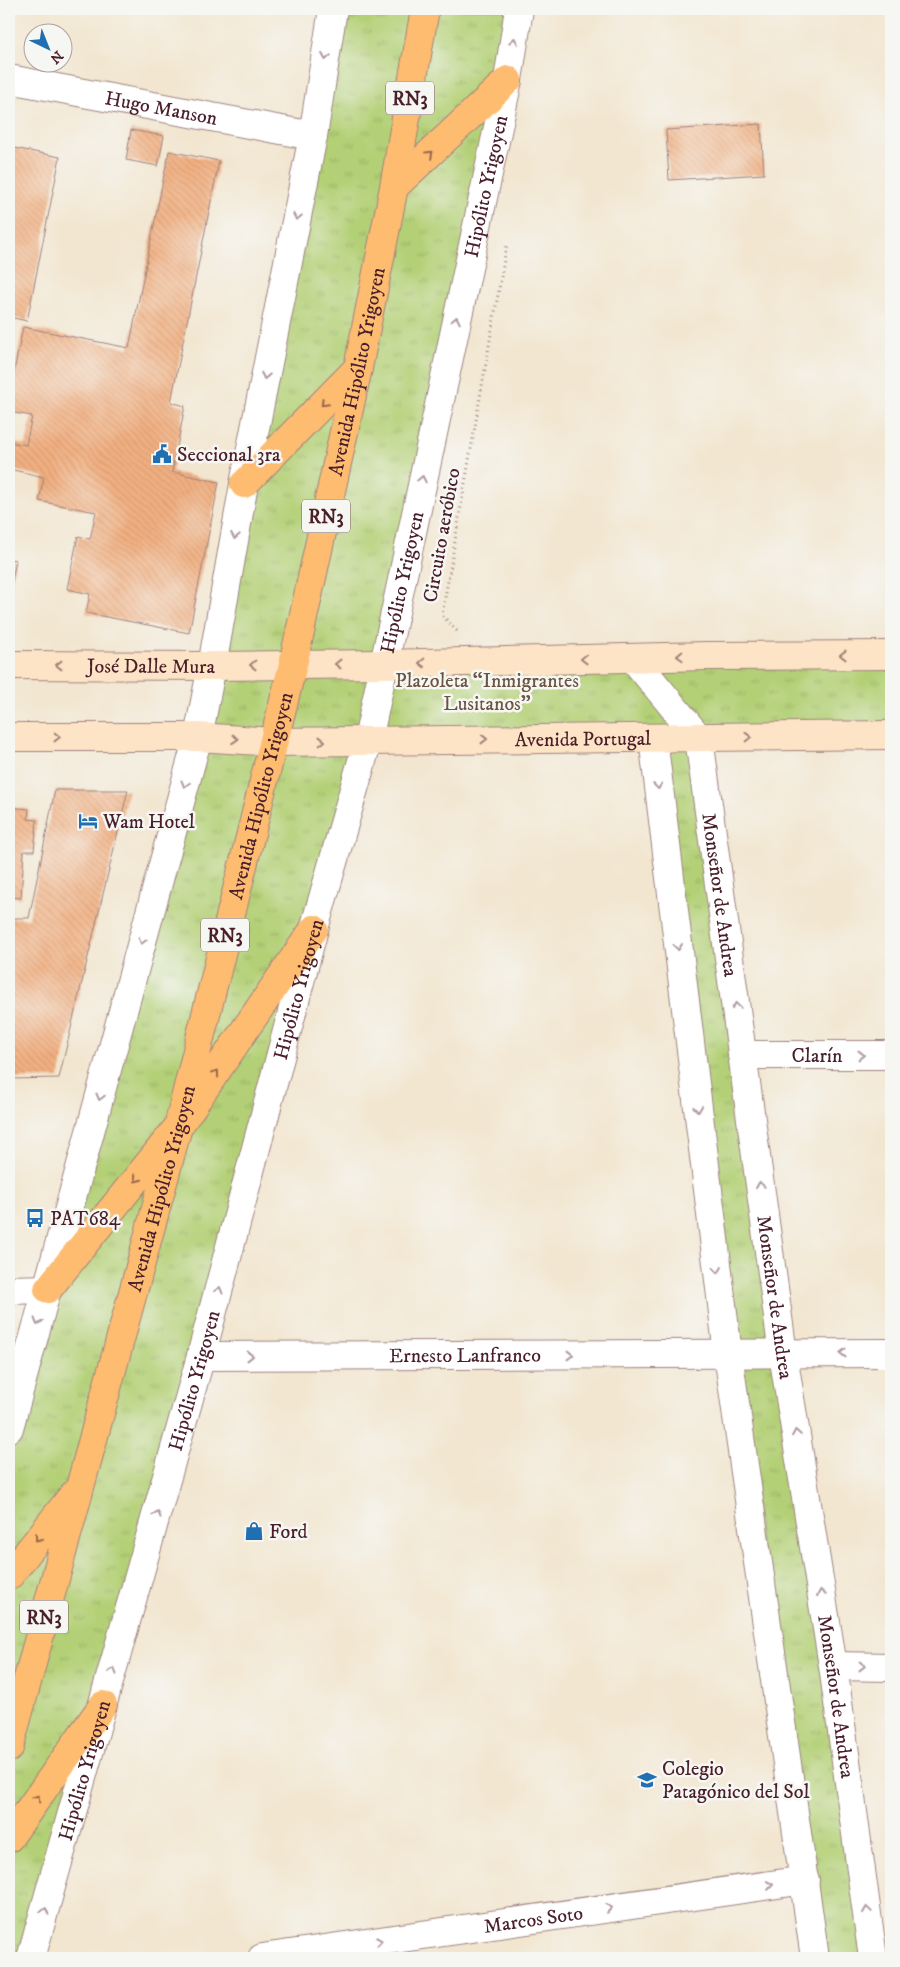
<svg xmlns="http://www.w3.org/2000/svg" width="900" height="1967" font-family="'IM FELL DW Pica',serif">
<defs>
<pattern id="grass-tufts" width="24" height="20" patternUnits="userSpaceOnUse" patternTransform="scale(1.25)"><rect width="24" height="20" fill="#b3d076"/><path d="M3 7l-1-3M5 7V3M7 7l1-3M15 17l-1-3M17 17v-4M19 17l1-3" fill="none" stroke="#9bb266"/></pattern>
<pattern id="building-back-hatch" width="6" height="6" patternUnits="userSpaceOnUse" patternTransform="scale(1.25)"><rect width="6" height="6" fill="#f2b081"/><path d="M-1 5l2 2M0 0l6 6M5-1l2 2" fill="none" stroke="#d19770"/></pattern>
</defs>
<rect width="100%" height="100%" fill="#f6f6f2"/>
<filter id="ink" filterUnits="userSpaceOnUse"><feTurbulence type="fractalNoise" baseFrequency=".02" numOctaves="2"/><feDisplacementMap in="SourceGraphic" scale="10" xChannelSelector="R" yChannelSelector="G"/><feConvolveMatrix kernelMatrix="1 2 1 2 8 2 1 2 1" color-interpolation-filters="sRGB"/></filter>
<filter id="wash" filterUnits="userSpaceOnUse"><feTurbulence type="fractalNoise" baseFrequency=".0096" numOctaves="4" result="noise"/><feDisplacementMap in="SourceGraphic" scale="20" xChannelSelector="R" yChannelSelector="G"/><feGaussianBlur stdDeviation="1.12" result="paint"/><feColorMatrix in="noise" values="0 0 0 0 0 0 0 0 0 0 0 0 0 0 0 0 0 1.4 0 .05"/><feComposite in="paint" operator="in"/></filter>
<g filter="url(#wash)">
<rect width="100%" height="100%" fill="#f2e6d0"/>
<!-- grass -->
<polygon fill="url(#grass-tufts)" stroke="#7e7850" points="333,9 519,9 383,663 891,655 891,735 700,738 873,1958 815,1958 653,738 368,740 31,1958 9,1958 9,1428 198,737"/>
<g id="blocks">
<!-- building -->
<g fill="url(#building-back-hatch)">
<polygon points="761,124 764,174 669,180 666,130"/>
<polygon points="131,130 164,136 158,166 126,160"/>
<polygon points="9,147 60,157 27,321 9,317"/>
<polygon points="169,151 219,161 171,402 185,406 172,472 219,482 189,633 86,613 90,594 67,589 78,536 90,539 96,512 39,501 44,477 9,469 9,442 26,445 32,416 9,412 9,396 23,327 129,348"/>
<polygon points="9,559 16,560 10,591 9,590"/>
<polygon points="55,790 128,790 59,1078 9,1079 9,918 29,918"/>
<polygon points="9,807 29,809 28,819 37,820 34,851 24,851 21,898 9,897"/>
</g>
</g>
</g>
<g filter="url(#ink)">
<use href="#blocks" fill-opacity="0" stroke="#9e827e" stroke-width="1"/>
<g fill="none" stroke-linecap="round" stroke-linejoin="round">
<!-- minor casing -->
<g stroke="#9e827e" stroke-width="30">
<g id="minor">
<path id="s1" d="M9,79l304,57"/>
<path id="s2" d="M633,658l66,80 84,616 50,312 40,292"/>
<polyline points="653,738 728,1354 815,1958"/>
<path id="s3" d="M742,1055h149"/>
<polyline points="9,1290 48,1289"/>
<path id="s4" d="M201,1356l690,-3"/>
<polyline points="9,1428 198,737 212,666 244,484 313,136 333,9"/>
<polyline points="833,1666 891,1667"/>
<path id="s5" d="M31,1958l170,-602 113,-427 54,-189 140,-660 11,-71"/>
<path id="s6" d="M262,1958l543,-78"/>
</g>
</g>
<!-- secondary casing -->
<g stroke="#9e827e" stroke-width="30">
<g id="secondary">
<path id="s7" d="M9,665l203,1 171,-2 324,-8 184,-1"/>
<path id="s8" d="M9,737h189l75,5 618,-7"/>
</g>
</g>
<!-- trunk casing -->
<g stroke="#9e827e" stroke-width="30">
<g id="trunk">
<polyline points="394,187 508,80"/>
<polyline points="244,484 358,368"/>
<polyline points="48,1289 178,1127 314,929"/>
<polyline points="9,1576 73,1495"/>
<path id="s9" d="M9,1748l169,-621 115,-463 65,-296 36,-181 31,-178"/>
<polyline points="9,1838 103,1705"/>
</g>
</g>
<!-- path -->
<polyline stroke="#9e827e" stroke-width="3" stroke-dasharray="1 4" stroke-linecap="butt" points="457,631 442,615 507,243"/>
<!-- minor -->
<use href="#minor" stroke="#fff" stroke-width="28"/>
<!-- secondary -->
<use href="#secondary" stroke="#fee4c6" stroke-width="28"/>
<!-- trunk -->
<use href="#trunk" stroke="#fdbc70" stroke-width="28"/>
</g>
<!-- one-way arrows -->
<defs><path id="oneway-chevron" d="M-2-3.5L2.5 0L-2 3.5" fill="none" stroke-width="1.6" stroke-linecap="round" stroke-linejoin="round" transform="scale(1.25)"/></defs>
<g stroke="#ae9aa0">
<use href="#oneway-chevron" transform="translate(514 41) rotate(-81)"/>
<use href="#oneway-chevron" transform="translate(326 57) rotate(99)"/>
<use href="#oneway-chevron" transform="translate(297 217) rotate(101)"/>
<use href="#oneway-chevron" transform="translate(456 320) rotate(-78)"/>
<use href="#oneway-chevron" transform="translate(265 376) rotate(101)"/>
<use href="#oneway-chevron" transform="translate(422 479) rotate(-78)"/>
<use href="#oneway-chevron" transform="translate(235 536) rotate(100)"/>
<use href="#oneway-chevron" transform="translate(185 784) rotate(105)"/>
<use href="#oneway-chevron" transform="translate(658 786) rotate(83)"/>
<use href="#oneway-chevron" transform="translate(142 941) rotate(105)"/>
<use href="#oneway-chevron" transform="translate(678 947) rotate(83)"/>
<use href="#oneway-chevron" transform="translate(736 1006) rotate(-98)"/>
<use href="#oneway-chevron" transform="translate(861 1055)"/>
<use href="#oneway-chevron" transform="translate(100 1097) rotate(105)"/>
<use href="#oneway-chevron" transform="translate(698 1109) rotate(83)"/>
<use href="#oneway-chevron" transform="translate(760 1185) rotate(-98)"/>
<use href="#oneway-chevron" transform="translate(718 1270) rotate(83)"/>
<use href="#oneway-chevron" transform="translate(219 1290) rotate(-75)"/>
<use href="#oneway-chevron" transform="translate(38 1322) rotate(106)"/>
<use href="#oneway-chevron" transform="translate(843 1353) rotate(180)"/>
<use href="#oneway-chevron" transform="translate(570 1355)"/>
<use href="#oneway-chevron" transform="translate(250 1356)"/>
<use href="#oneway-chevron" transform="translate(796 1433) rotate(-99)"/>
<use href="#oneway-chevron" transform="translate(157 1514) rotate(-74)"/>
<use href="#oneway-chevron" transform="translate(821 1593) rotate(-99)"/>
<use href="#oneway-chevron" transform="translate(862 1666) rotate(1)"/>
<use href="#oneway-chevron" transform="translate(113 1671) rotate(-74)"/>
<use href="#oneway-chevron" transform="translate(770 1885) rotate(-8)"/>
<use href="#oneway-chevron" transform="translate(609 1908) rotate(-8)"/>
<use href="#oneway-chevron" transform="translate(867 1910) rotate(-98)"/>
<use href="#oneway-chevron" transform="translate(45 1911) rotate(-74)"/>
<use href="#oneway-chevron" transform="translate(379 1941) rotate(-8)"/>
</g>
<g stroke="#9b664a">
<use href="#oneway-chevron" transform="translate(430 154) rotate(-43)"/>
<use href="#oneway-chevron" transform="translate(324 403) rotate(135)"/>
<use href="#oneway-chevron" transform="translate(216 1073) rotate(-55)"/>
<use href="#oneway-chevron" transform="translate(137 1179) rotate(129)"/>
<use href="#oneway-chevron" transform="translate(38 1538) rotate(128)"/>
<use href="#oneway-chevron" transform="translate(37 1798) rotate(-55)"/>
</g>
<g stroke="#a48278">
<use href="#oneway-chevron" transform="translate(843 655) rotate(180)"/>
<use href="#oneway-chevron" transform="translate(680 656) rotate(178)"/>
<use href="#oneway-chevron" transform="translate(584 659) rotate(179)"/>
<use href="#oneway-chevron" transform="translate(422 663) rotate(179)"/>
<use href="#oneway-chevron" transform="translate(338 664) rotate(180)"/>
<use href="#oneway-chevron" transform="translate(59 665) rotate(-180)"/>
<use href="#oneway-chevron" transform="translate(253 665) rotate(179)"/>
<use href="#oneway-chevron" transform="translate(57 737)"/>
<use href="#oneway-chevron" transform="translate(748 737) rotate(-1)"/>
<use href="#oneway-chevron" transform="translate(235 739) rotate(4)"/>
<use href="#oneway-chevron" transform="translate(484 739)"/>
<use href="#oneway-chevron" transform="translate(322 741) rotate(-1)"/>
</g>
</g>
<!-- icons -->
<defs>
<g id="civic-bare" transform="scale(1.5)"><path d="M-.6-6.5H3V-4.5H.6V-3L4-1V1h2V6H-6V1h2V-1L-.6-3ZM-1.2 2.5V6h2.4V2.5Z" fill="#1f6fb2" stroke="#f6f6f2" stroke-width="2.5" paint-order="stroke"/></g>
<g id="hotel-bare" transform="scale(1.5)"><path d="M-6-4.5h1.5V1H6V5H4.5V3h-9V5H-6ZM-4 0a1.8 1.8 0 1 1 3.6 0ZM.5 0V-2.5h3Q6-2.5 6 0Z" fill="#1f6fb2" stroke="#f6f6f2" stroke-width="2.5" paint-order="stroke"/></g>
<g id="bus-bare" transform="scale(1.5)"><path d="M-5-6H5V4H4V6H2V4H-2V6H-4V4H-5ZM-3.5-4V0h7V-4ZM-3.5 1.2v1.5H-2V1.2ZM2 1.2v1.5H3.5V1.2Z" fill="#1f6fb2" stroke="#f6f6f2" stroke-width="2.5" paint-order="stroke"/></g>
<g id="shop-bare" transform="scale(1.5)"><path d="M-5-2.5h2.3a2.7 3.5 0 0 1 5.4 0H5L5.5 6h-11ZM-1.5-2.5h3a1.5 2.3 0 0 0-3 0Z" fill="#1f6fb2" stroke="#f6f6f2" stroke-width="2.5" paint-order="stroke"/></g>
<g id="school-bare" transform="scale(1.5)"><path d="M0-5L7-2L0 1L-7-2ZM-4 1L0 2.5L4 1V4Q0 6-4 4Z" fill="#1f6fb2" stroke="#f6f6f2" stroke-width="2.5" paint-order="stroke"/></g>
</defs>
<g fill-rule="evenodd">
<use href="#civic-bare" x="162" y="454"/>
<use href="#hotel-bare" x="88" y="821"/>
<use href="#bus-bare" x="35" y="1218"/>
<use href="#shop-bare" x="254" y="1531"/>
<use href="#school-bare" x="647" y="1780"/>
</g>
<g text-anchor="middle" stroke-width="5" stroke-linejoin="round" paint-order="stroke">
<!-- shield labels -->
<g fill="#f6f6f2" stroke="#7e6067" stroke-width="1">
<rect x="386" y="81.5" width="48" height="33" rx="4"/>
<rect x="302" y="499.5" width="48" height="33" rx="4"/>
<rect x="201" y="918.5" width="48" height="33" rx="4"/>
<rect x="20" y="1600.5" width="48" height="33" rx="4"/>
</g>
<g font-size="19" font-weight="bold" fill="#4a1f2b">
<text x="410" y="105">RN3</text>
<text x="326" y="523">RN3</text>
<text x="225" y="942">RN3</text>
<text x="44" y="1624">RN3</text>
</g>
<!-- street labels -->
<g font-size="20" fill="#4a1f2b" stroke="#f6f6f2">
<text dy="7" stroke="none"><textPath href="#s1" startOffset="155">Hugo Manson</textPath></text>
<text dy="7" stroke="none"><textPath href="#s5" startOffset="1830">Hipólito Yrigoyen</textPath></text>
<text dy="7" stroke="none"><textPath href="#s9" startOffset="1420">Avenida Hipólito Yrigoyen</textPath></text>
<text transform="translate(441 535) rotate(-80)" y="7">Circuito aeróbico</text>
<text dy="7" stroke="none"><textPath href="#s5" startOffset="1425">Hipólito Yrigoyen</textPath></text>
<text dy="7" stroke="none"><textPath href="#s7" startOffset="142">José Dalle Mura</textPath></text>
<text dy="7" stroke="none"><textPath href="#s8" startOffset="574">Avenida Portugal</textPath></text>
<text dy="7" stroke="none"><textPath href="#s9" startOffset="985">Avenida Hipólito Yrigoyen</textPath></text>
<text dy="7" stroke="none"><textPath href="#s2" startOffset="262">Monseñor de Andrea</textPath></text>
<text dy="7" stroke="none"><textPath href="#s5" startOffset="1005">Hipólito Yrigoyen</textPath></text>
<text dy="7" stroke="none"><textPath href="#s3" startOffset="75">Clarín</textPath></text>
<text dy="7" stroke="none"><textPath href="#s9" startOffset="580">Avenida Hipólito Yrigoyen</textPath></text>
<text dy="7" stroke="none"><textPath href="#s2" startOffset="668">Monseñor de Andrea</textPath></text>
<text dy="7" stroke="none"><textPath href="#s4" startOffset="264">Ernesto Lanfranco</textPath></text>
<text dy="7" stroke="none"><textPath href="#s5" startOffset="600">Hipólito Yrigoyen</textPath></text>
<text dy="7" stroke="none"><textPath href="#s2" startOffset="1072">Monseñor de Andrea</textPath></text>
<text dy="7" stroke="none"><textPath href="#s5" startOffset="195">Hipólito Yrigoyen</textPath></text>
<text dy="7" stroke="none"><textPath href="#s6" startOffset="274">Marcos Soto</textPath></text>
</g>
<!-- poi labels -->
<g font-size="20" fill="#4a1f2b" stroke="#f6f6f2" text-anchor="start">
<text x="177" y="461">Seccional 3ra</text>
<text x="103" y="828">Wam Hotel</text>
<text x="50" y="1225">PAT684</text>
<text x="269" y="1538">Ford</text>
<text x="662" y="1775">Colegio<tspan x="662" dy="23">Patagónico del Sol</tspan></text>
</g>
<!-- park labels -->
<g font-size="20" fill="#6a5442" stroke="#f6f6f2">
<text x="487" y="687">Plazoleta “Inmigrantes<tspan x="487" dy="23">Lusitanos”</tspan></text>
</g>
</g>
<!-- margin -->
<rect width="900" height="1967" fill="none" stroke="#f6f6f2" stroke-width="30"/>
<!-- north arrow -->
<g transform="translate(48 48) rotate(137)"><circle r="24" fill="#f6f6f2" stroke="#b1a0a2"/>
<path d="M0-4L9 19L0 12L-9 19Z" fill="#1f6fb2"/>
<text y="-8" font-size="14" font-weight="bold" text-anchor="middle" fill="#4a1f2b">N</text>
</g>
</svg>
